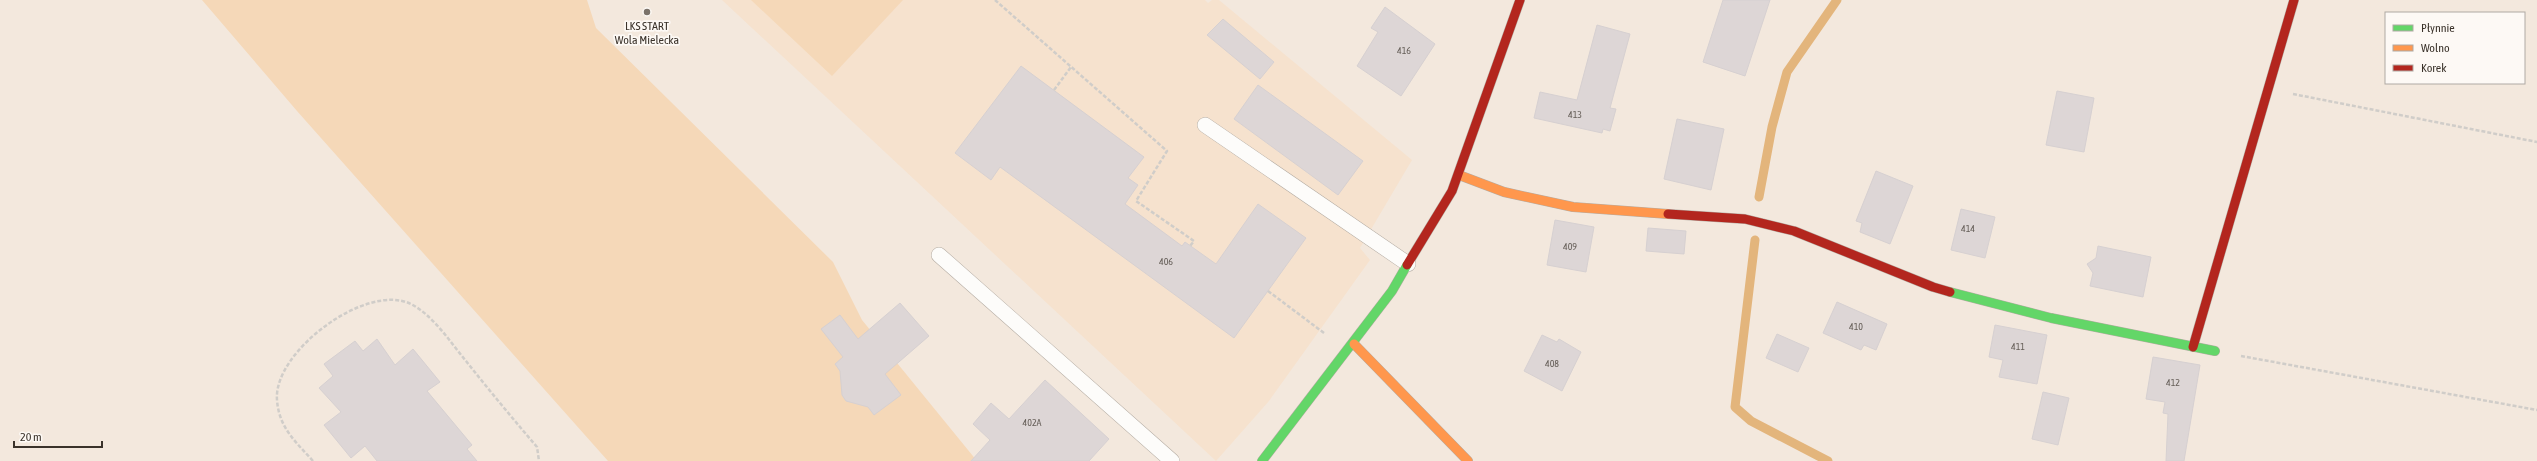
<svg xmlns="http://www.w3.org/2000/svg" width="2537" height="461" font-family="'Asap Condensed',sans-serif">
<rect width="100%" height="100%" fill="#f3e8dd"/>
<!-- built -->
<polygon fill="#f6e2ce" points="722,0 1205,0 1208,3 1212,0 1219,0 1412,160 1360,248 1370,260 1269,401 1216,461"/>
<!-- green -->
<g fill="#f5d8b8">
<polygon points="202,0 587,0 596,28 833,262 862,320 977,461 608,461 297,111"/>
<polygon points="751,0 903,0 832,76"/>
</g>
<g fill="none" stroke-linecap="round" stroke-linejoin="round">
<!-- stream -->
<g stroke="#e3b57c" stroke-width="9">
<polyline points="1759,197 1772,127 1787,72 1837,0"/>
<polyline points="1755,240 1735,407 1751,421 1828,461"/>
</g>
</g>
<!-- building -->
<g fill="#ddd6d6" stroke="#d6d0d1">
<polygon points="1723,0 1770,0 1745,76 1703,62"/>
<polygon points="1385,7 1435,44 1401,96 1357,66 1378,32 1371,28"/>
<polygon points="1223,19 1274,62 1260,79 1207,35"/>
<polygon points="1597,25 1630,34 1610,108 1616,109 1610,131 1603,129 1602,133 1534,118 1540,92 1577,100"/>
<polygon points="1021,66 1144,157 1128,178 1138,185 1125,204 1182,246 1185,242 1216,264 1258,204 1306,238 1234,338 1000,167 991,180 955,153"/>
<polygon points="1258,85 1363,161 1338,195 1234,119"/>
<polygon points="2057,91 2094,98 2084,152 2046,145"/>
<polygon points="1677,119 1724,129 1711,190 1664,179"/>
<polygon points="1876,171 1913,186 1890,244 1860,232 1862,223 1856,221"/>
<polygon points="1961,209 1995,217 1985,258 1951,250"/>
<polygon points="1555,220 1594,227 1586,272 1547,265"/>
<polygon points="1648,228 1686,231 1684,254 1646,251"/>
<polygon points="2098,246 2151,257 2143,297 2090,286 2093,273 2087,264 2096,258"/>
<polygon points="1837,302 1887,324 1876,350 1864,345 1861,350 1823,333"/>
<polygon points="900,303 929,336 885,374 901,395 874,415 868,407 846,401 842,395 840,371 835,364 843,357 821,329 840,315 858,339"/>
<polygon points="1995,325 2047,335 2037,384 1999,377 2003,360 1989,357"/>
<polygon points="1777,334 1809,348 1798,372 1766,358"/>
<polygon points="1542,335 1557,342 1559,339 1581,352 1562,391 1524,371"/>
<polygon points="377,339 395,365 413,349 440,382 427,391 472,445 467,449 477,461 377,461 365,446 351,458 324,425 341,412 319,388 333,376 324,364 355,341 363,351"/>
<polygon points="2153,357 2200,365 2184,461 2166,461 2168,414 2163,413 2165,402 2146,399"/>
<polygon points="1045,380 1109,439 1089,461 971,461 990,440 973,424 991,403 1009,419"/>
<polygon points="2043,392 2069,398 2058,445 2032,439"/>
</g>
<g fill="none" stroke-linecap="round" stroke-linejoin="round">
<!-- lane casing -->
<g stroke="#b4aca3" stroke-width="16">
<g id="lane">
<polyline points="1205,125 1408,264"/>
<polyline points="939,255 1172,461"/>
</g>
</g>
<!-- fast casing -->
<g stroke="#b4aca3" stroke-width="10">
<g id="fast">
<polyline points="1950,292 2051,318 2215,351"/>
<polyline points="1262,461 1392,291 1407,265"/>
</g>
</g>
<!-- slow casing -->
<g stroke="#b4aca3" stroke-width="10">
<g id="slow">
<polyline points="1459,175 1504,192 1573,207 1668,214"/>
<polyline points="1354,344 1468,461"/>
</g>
</g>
<!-- jam casing -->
<g stroke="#b4aca3" stroke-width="10">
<g id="jam">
<polyline points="1668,214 1745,219 1794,231 1933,287 1950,292"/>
<polyline points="1407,265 1452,191 1520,0"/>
<polyline points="2193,347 2294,0"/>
</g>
</g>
<!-- path -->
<g stroke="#d0cdc9" stroke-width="2.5" stroke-dasharray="4 2" stroke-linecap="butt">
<polyline points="995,0 1167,151 1136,201 1194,241 1190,246"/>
<polyline points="1054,90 1071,67"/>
<polyline points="2293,94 2537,142"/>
<polyline points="1268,291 1324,333"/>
<polyline points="2241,356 2537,410"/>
<path d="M313,461c-17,-19 -34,-33 -36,-61 -4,-48 89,-118 134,-96 23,12 39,38 55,57 23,29 47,58 71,86l2,14"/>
</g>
<!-- lane -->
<use href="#lane" stroke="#fdfcfa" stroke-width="15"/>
<!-- fast -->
<use href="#fast" stroke="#63d668" stroke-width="9"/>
<!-- slow -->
<use href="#slow" stroke="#ff974d" stroke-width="9"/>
<!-- jam -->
<use href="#jam" stroke="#b3261e" stroke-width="9"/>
</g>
<!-- markers -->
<circle fill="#7b7269" stroke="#fdf9f5" stroke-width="1.5" cx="647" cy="12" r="4"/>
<g text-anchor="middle" stroke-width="3.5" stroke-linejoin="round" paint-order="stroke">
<!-- number labels -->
<g font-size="10" fill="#655e58">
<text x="1404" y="54">416</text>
<text x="1575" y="118">413</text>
<text x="1968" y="232">414</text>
<text x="1570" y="250">409</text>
<text x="1166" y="265">406</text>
<text x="1856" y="330">410</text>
<text x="2018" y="350">411</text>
<text x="1552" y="367">408</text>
<text x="2173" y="386">412</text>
<text x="1032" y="426">402A</text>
</g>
<!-- poi labels -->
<g font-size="12" fill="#3a322a" stroke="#fdf9f5">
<text x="647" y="30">LKS START<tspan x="647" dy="14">Wola Mielecka</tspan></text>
</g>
</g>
<!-- legend -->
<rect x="2385" y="12" width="140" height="72" fill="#fdf9f5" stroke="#afa9a4"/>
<rect x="2393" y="25" width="20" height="6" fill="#63d668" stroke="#afa9a4"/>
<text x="2421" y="32" font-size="12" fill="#3a322a">Płynnie</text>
<rect x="2393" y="45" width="20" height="6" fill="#ff974d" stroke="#afa9a4"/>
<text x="2421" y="52" font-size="12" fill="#3a322a">Wolno</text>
<rect x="2393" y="65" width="20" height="6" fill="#b3261e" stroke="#afa9a4"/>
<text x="2421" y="72" font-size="12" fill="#3a322a">Korek</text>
<!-- scale -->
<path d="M14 441v6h88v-6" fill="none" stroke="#3a322a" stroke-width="2"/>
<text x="20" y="441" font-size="12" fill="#3a322a" stroke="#fdf9f5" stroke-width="3" paint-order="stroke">20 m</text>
</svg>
